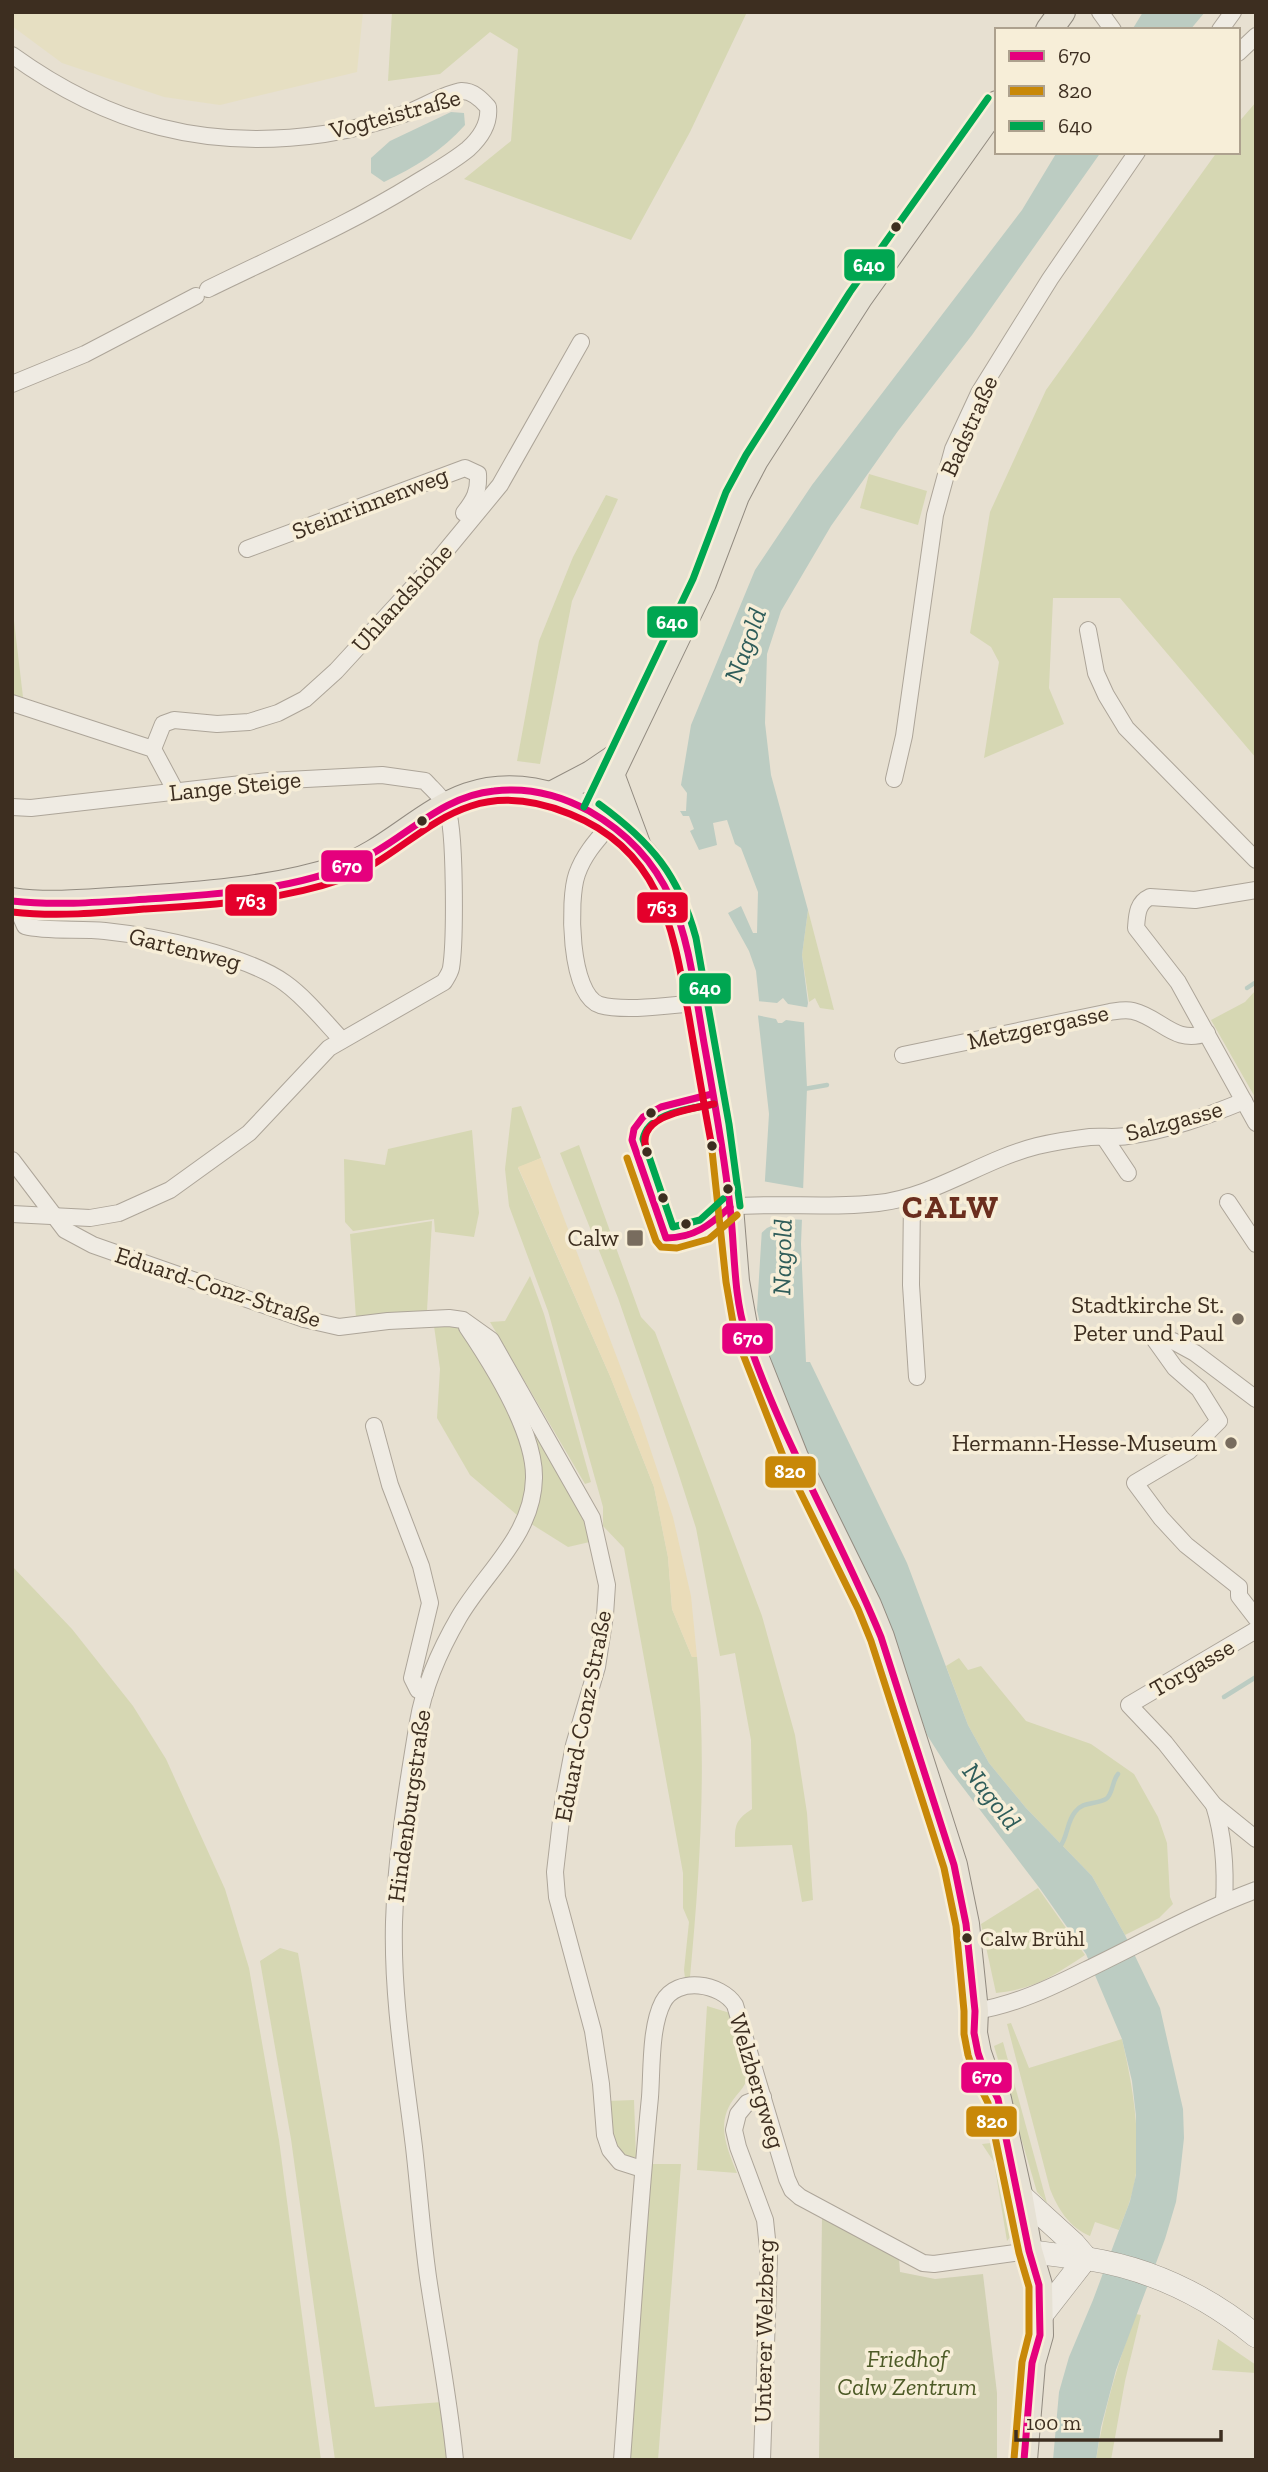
<svg xmlns="http://www.w3.org/2000/svg" width="1268" height="2472" font-family="'Zilla Slab',serif">
<rect width="100%" height="100%" fill="#e7e0d1"/>
<!-- farmland -->
<polygon fill="#e6dfc2" points="12,12 363,12 357,72 220,105 164,97 62,63 12,26"/>
<!-- green -->
<g fill="#d6d7b3">
<polygon points="392,12 747,12 690,132 631,240 464,179 511,141 518,49 490,32 440,74 388,81"/>
<polygon points="1256,102 1256,758 1120,598 1053,598 1049,688 1064,724 984,758 999,662 991,647 970,633 990,512 1046,390 1217,152 1238,152 1238,123"/>
<polygon points="869,474 927,491 918,525 860,508"/>
<polygon points="606,495 618,499 572,601 540,764 517,761 539,641 573,557"/>
<polygon points="12,604 23,697 12,695"/>
<polygon points="808,910 834,1010 820,1008 815,998 809,1002 802,955"/>
<polygon points="1256,990 1256,1099 1211,1020 1245,1002"/>
<path d="M521,1106l20,52 -23,10 92,208 44,111 14,70 4,52 20,48h5c10,107 3,213 -7,320l-5,1 -1,-8 5,-48 -6,-14v-35l-59,-325 -21,-22v-19l-55,-196 -39,-105 -4,-37 7,-61z"/>
<polygon points="472,1130 479,1213 474,1237 435,1232 434,1219 353,1231 345,1222 344,1159 385,1165 388,1149"/>
<path d="M579,1145l62,172 14,15 107,284 33,119 12,78 6,87 -11,2 -10,-57 -57,2c0,-21 -1,-26 17,-38l-1,-69 -16,-87 -15,3 -24,-128 -19,-59 -59,-171 -58,-145z"/>
<polygon points="432,1221 427,1311 356,1318 350,1234"/>
<polygon points="530,1276 544,1314 591,1482 585,1484 490,1322 505,1321"/>
<polygon points="460,1323 530,1421 587,1515 594,1541 568,1547 517,1515 470,1475 437,1418 440,1369 434,1326"/>
<polygon points="12,1566 72,1629 133,1706 166,1759 225,1889 249,1968 279,2140 321,2460 12,2460"/>
<polygon points="959,1658 968,1670 981,1666 1026,1721 1091,1744 1134,1774 1158,1817 1167,1843 1170,1897 1173,1904 1159,1918 1125,1935 1092,1876 1026,1808 989,1763 968,1725 946,1666"/>
<path d="M1038,1888l47,67c-32,21 -50,34 -89,38l-15,-69z"/>
<polygon points="280,1948 298,1953 375,2407 456,2401 461,2460 335,2460 291,2139 260,1961"/>
<path d="M707,2006l23,7c5,15 17,44 17,59 1,10 -4,16 -11,24 -21,25 -10,50 1,77l-40,-3z"/>
<path d="M1011,2023l18,45 93,-29c10,44 18,89 14,134 -2,20 -10,39 -17,57l-24,-8 -5,14c-21,-9 -32,-27 -40,-47l-43,-165z"/>
<polygon points="1003,2042 1047,2203 1037,2192 994,2046"/>
<polygon points="634,2100 636,2157 625,2157 615,2147 607,2101"/>
<polygon points="991,2143 996,2148 1014,2232 1007,2241 994,2162 982,2144"/>
<polygon points="649,2164 681,2164 658,2460 629,2460"/>
<path d="M1136,2314l5,1 -16,66 -14,79h-15c8,-51 22,-98 40,-146z"/>
<polygon points="1218,2339 1256,2365 1256,2373 1212,2370"/>
</g>
<!-- sand -->
<polygon fill="#eadcb9" points="541,1158 640,1418 673,1517 691,1596 697,1657 692,1657 672,1609 668,1557 654,1487 610,1376 518,1167"/>
<!-- cemetery -->
<polygon fill="#d1d1b3" points="822,2216 899,2258 900,2272 935,2279 983,2274 997,2393 997,2460 819,2460"/>
<!-- water -->
<g fill="#bcccc2">
<polygon points="1143,12 1205,12 1190,30 1132,30"/>
<path d="M451,112l13,1 1,12c-23,26 -50,42 -81,57l-13,-9v-15l19,-17z"/>
<polygon points="1057,152 1101,152 972,335 898,431 831,526 781,611 767,654 765,723 771,775 808,910 802,955 808,1003 804,1024 807,1088 801,1244 806,1362 810,1362 907,1563 968,1725 989,1763 1026,1808 1092,1876 1125,1935 1160,2008 1183,2109 1184,2138 1180,2174 1176,2202 1165,2239 1116,2370 1101,2427 1096,2460 1053,2460 1059,2392 1069,2357 1093,2300 1130,2201 1136,2175 1136,2116 1132,2081 1122,2039 1086,1954 1041,1890 948,1768 927,1735 885,1614 801,1441 765,1347 757,1310 769,1114 758,1016 759,1000 756,971 749,951 728,913 741,906 753,933 757,933 758,892 741,848 735,844 727,820 713,823 717,845 699,850 690,831 694,829 689,816 683,816 680,811 686,811 687,793 681,785 691,725 755,570 812,485 1022,210"/>
</g>
<!-- pier -->
<g fill="#e7e0d1">
<polygon points="783,998 788,1004 811,1008 808,1023 786,1020 782,1023 778,1023 776,1019 756,1015 757,1001 777,1003"/>
<polygon points="762,1181 808,1189 806,1220 787,1219 767,1228 759,1235"/>
</g>
<g fill="none" stroke-linecap="round" stroke-linejoin="round">
<!-- stream -->
<g stroke="#bcccc2" stroke-width="4.5">
<polyline points="1247,988 1256,982"/>
<polyline points="804,1089 827,1085"/>
<polyline points="1224,1697 1256,1677"/>
<path d="M1059,1848c9,-10 7,-25 16,-36 8,-11 20,-7 31,-13 7,-5 6,-18 12,-25"/>
</g>
<!-- street casing -->
<g stroke="#ada599" stroke-width="18">
<g id="street">
<polyline points="1100,12 1113,30"/>
<polyline points="1220,30 1233,12"/>
<polyline points="1238,53 1256,36"/>
<path d="M12,55c97,70 194,96 312,79 28,-4 57,-12 83,-21 16,-6 39,-20 55,-22 11,0 19,8 26,16 2,17 -8,31 -20,42 -17,14 -36,24 -54,35 -66,41 -137,71 -206,105"/>
<polyline points="12,384 85,354 196,296"/>
<path d="M247,549l218,-81 13,6c1,18 -4,26 -14,39"/>
<polyline points="1088,630 1096,673 1106,695 1126,728 1256,860"/>
<polyline points="12,703 153,749 175,790"/>
<polyline points="153,749 163,724 174,720 217,724 249,722 278,713 305,699 336,671 439,559 500,485 581,342"/>
<polyline points="894,779 904,736 935,515 953,449 979,393 1010,343 1050,279 1137,152"/>
<path d="M12,807l19,1 237,-27 114,-6 43,6c7,8 17,16 21,25 10,19 9,138 5,162 -1,5 -4,9 -7,14l-115,66 -80,85 -79,57 -51,23 -29,5 -78,-4"/>
<path d="M610,825c-13,15 -26,29 -33,49 -9,25 -8,121 23,131 25,7 71,0 97,-2"/>
<path d="M1256,890l-61,10 -45,-3c-13,6 -13,18 -14,31l42,54 78,141"/>
<path d="M21,902v15l4,9c22,6 56,2 80,5 48,5 142,24 180,52 21,15 39,38 57,57"/>
<path d="M903,1055l207,-43c7,-1 15,-3 23,-1 29,7 41,34 74,22"/>
<polyline points="1104,1137 1128,1173"/>
<polyline points="12,1160 65,1230 93,1245 304,1319 339,1327 388,1321 449,1318 463,1320 491,1340 592,1518 607,1585 605,1615 597,1667 574,1745 563,1803 555,1872 557,1897 593,2031 601,2084 605,2135 610,2150 620,2162 642,2169"/>
<polyline points="912,1198 911,1285 917,1377"/>
<polyline points="1228,1202 1256,1244"/>
<path d="M730,1207c49,-5 99,2 148,-4 55,-6 104,-43 159,-57 17,-4 36,-7 53,-9 12,-1 25,1 37,-1 40,-5 80,-20 117,-35"/>
<polyline points="1155,1340 1175,1368 1199,1389 1219,1421 1189,1451 1135,1483 1161,1518 1186,1545 1239,1587 1239,1596 1256,1618"/>
<polyline points="1156,1341 1173,1341 1195,1353 1256,1399"/>
<polyline points="374,1426 390,1485 421,1566 430,1603 412,1678 418,1690 425,1693"/>
<polyline points="1256,1630 1129,1705 1165,1743 1214,1805 1256,1839"/>
<path d="M1214,1805c10,32 12,63 10,97"/>
<path d="M975,2011c39,-6 75,-23 111,-41 56,-27 111,-58 170,-80"/>
<path d="M455,2460c-6,-62 -18,-122 -27,-183 -6,-43 -9,-86 -14,-130 -9,-74 -22,-149 -20,-225 2,-67 13,-134 24,-200 6,-36 23,-74 41,-105 27,-46 74,-82 75,-139 1,-45 -42,-114 -67,-151"/>
<path d="M622,2460c9,-121 16,-242 28,-363 2,-27 0,-70 13,-95 14,-26 58,-19 72,3l52,174 5,11 8,7 123,66 11,1 95,-13"/>
<polyline points="762,2460 769,2258 765,2220 738,2147 734,2130 738,2114 747,2103 763,2097"/>
</g>
</g>
<!-- secondary casing -->
<g stroke="#9c958a" stroke-width="24">
<g id="secondary">
<polyline points="1019,2194 1074,2244 1086,2258"/>
<path d="M1029,2251c20,4 40,5 60,8 63,10 118,37 167,77"/>
<polyline points="1040,2317 1086,2258"/>
</g>
</g>
<!-- primary casing -->
<g stroke="#928b80" stroke-width="28">
<g id="primary">
<polyline points="1049,30 1062,12"/>
<polyline points="611,774 637,844"/>
<polyline points="551,795 591,774 619,755"/>
<polyline points="593,812 703,583 736,496 755,460 859,298 997,104"/>
<path d="M12,901c39,6 78,1 117,-1 69,-5 143,-9 210,-31 47,-15 83,-57 129,-73 60,-20 126,8 169,51 25,24 40,59 49,93l33,186 11,81 6,74 9,50 50,126 73,148 13,32 73,228 12,59 9,87 -1,22 4,20 8,23 12,23 21,95 10,57 10,34 1,50 -8,28 -8,97"/>
</g>
</g>
<!-- street -->
<use href="#street" stroke="#efebe3" stroke-width="16"/>
<!-- secondary -->
<use href="#secondary" stroke="#efebe3" stroke-width="23"/>
<!-- primary -->
<use href="#primary" stroke="#e6e1d4" stroke-width="26"/>
<!-- bus-1 casing -->
<g stroke="#f7eed8" stroke-width="12">
<g id="bus-1">
<path d="M12,901c45,5 91,1 136,-2 68,-5 144,-8 207,-36 48,-22 85,-67 139,-72 33,-4 66,4 95,20 95,54 98,135 115,232 10,55 20,109 26,164 5,42 3,87 16,127 35,106 93,200 135,303l73,228 12,59 9,87 -1,22 4,20 8,23 12,23 31,152 10,34 1,50 -8,28 -8,97"/>
<path d="M712,1094l-51,13 -18,10 -9,12 -2,11 34,98c28,0 44,-13 64,-31"/>
</g>
</g>
<!-- bus-2 casing -->
<g stroke="#f7eed8" stroke-width="12">
<g id="bus-2">
<polyline points="711,1141 726,1282 735,1334 785,1461 858,1609 871,1641 944,1868 956,1926 964,2011 964,2034 968,2055 976,2079 988,2103 1019,2253 1029,2287 1029,2334 1022,2362 1014,2459"/>
<polyline points="627,1158 656,1241 661,1247 677,1248 709,1239 737,1215"/>
</g>
</g>
<!-- bus-3 casing -->
<g stroke="#f7eed8" stroke-width="12">
<g id="bus-3">
<path d="M599,804c52,38 80,71 97,134l33,186 11,82"/>
<polyline points="584,807 693,579 726,492 746,455 850,292 988,98"/>
<path d="M714,1104c-23,5 -66,8 -71,35l30,88 27,-7 23,-21"/>
</g>
</g>
<!-- bus-4 casing -->
<g stroke="#f7eed8" stroke-width="12">
<g id="bus-4">
<path d="M12,912c44,5 88,1 132,-3 67,-4 136,-8 199,-30 47,-17 81,-58 128,-73 33,-11 67,-5 99,8 92,37 103,115 119,203 7,41 14,83 22,125"/>
<path d="M647,1151c-14,-35 43,-42 67,-47"/>
</g>
</g>
<!-- bus-1 -->
<use href="#bus-1" stroke="#e5007d" stroke-width="7"/>
<!-- bus-2 -->
<use href="#bus-2" stroke="#c88808" stroke-width="7"/>
<!-- bus-3 -->
<use href="#bus-3" stroke="#00a651" stroke-width="7"/>
<!-- bus-4 -->
<use href="#bus-4" stroke="#e4002b" stroke-width="7"/>
</g>
<!-- markers -->
<g fill="#3d2e20" stroke="#f7eed8" stroke-width="2.5">
<circle cx="896" cy="227" r="6"/>
<circle cx="422" cy="821" r="6"/>
<circle cx="651" cy="1113" r="6"/>
<circle cx="712" cy="1146" r="6"/>
<circle cx="647" cy="1152" r="6"/>
<circle cx="728" cy="1189" r="6"/>
<circle cx="663" cy="1198" r="6"/>
<circle cx="686" cy="1224" r="6"/>
<circle cx="967" cy="1938" r="6"/>
</g>
<g fill="#786c5e" stroke="#f7eed8" stroke-width="2.5">
<rect x="626" y="1229" width="18" height="18" rx="3.5"/>
<circle cx="1238" cy="1319" r="7"/>
<circle cx="1231" cy="1443" r="7"/>
</g>
<g text-anchor="middle" stroke-width="7" stroke-linejoin="round" paint-order="stroke">
<!-- bus labels -->
<g font-size="22" fill="#3d2e20" stroke="#f7eed8" text-anchor="start">
<text x="980" y="1946">Calw Brühl</text>
</g>
<!-- street labels -->
<g font-size="24" fill="#3d2e20" stroke="#f7eed8">
<text transform="translate(395 114) rotate(-15)" y="8">Vogteistraße</text>
<text transform="translate(969 426) rotate(-66)" y="8">Badstraße</text>
<text transform="translate(370 503) rotate(-21)" y="8">Steinrinnenweg</text>
<text transform="translate(402 598) rotate(-48)" y="8">Uhlandshöhe</text>
<text transform="translate(235 786) rotate(-6)" y="8">Lange Steige</text>
<text transform="translate(185 949) rotate(14)" y="8">Gartenweg</text>
<text transform="translate(1038 1027) rotate(-12)" y="8">Metzgergasse</text>
<text transform="translate(1174 1121) rotate(-15)" y="8">Salzgasse</text>
<text transform="translate(218 1287) rotate(18)" y="8">Eduard-Conz-Straße</text>
<text transform="translate(1192 1668) rotate(-30)" y="8">Torgasse</text>
<text transform="translate(583 1716) rotate(-79)" y="8">Eduard-Conz-Straße</text>
<text transform="translate(409 1806) rotate(-82)" y="8">Hindenburgstraße</text>
<text transform="translate(757 2081) rotate(73)" y="8">Welzbergweg</text>
<text transform="translate(764 2331) rotate(-89)" y="8">Unterer Welzberg</text>
</g>
<!-- poi labels -->
<g font-size="24" fill="#3d2e20" stroke="#f7eed8" text-anchor="end">
<text x="619" y="1246">Calw</text>
<text x="1224" y="1313">Stadtkirche St.<tspan x="1224" dy="28">Peter und Paul</tspan></text>
<text x="1217" y="1451">Hermann-Hesse-Museum</text>
</g>
<!-- park labels -->
<g font-size="24" font-style="italic" fill="#4d5a26" stroke="#f7eed8">
<text x="907" y="2367">Friedhof<tspan x="907" dy="28">Calw Zentrum</tspan></text>
</g>
<!-- water labels -->
<g font-size="26" font-style="italic" fill="#2f5d5a" stroke="#f7eed8">
<text transform="translate(745 645) rotate(-70)" y="9">Nagold</text>
<text transform="translate(782 1257) rotate(-89)" y="9">Nagold</text>
<text transform="translate(992 1796) rotate(52)" y="9">Nagold</text>
</g>
<!-- district labels -->
<g font-size="32" font-weight="bold" letter-spacing="2" fill="#6b2e1e" stroke="#f7eed8">
<text x="951" y="1218">CALW</text>
</g>
</g>
<g stroke="#f7eed8" stroke-width="2.5">
<rect x="843" y="248" width="53" height="34" rx="7" fill="#00a651"/>
<rect x="646" y="605" width="53" height="34" rx="7" fill="#00a651"/>
<rect x="320" y="849" width="54" height="34" rx="7" fill="#e5007d"/>
<rect x="224" y="883" width="54" height="34" rx="7" fill="#e4002b"/>
<rect x="636" y="891" width="53" height="33" rx="7" fill="#e4002b"/>
<rect x="678" y="972" width="54" height="33" rx="7" fill="#00a651"/>
<rect x="721" y="1322" width="53" height="33" rx="7" fill="#e5007d"/>
<rect x="764" y="1455" width="53" height="34" rx="7" fill="#c88808"/>
<rect x="960" y="2061" width="53" height="33" rx="7" fill="#e5007d"/>
<rect x="965" y="2105" width="53" height="33" rx="7" fill="#c88808"/>
</g>
<g font-size="19" text-anchor="middle" font-weight="bold" fill="#fff">
<text x="869" y="272">640</text>
<text x="672" y="629">640</text>
<text x="347" y="873">670</text>
<text x="251" y="907">763</text>
<text x="662" y="914">763</text>
<text x="705" y="995">640</text>
<text x="748" y="1345">670</text>
<text x="790" y="1478">820</text>
<text x="987" y="2084">670</text>
<text x="992" y="2128">820</text>
</g>
<!-- border -->
<rect width="1268" height="2472" fill="none" stroke="#3d2e20" stroke-width="28"/>
<!-- legend -->
<rect x="995" y="28" width="245" height="126" fill="#f7eed8" stroke="#ada18e" stroke-width="2"/>
<rect x="1009" y="51" width="35" height="10" fill="#e5007d" stroke="#ada18e" stroke-width="2"/>
<text x="1058" y="63" font-size="21" fill="#3d2e20">670</text>
<rect x="1009" y="86" width="35" height="10" fill="#c88808" stroke="#ada18e" stroke-width="2"/>
<text x="1058" y="98" font-size="21" fill="#3d2e20">820</text>
<rect x="1009" y="121" width="35" height="10" fill="#00a651" stroke="#ada18e" stroke-width="2"/>
<text x="1058" y="133" font-size="21" fill="#3d2e20">640</text>
<!-- scale -->
<path d="M1016 2430v10h205v-10" fill="none" stroke="#3d2e20" stroke-width="3.5"/>
<text x="1026" y="2430" font-size="21" fill="#3d2e20" stroke="#f7eed8" stroke-width="5" paint-order="stroke">100 m</text>
</svg>
